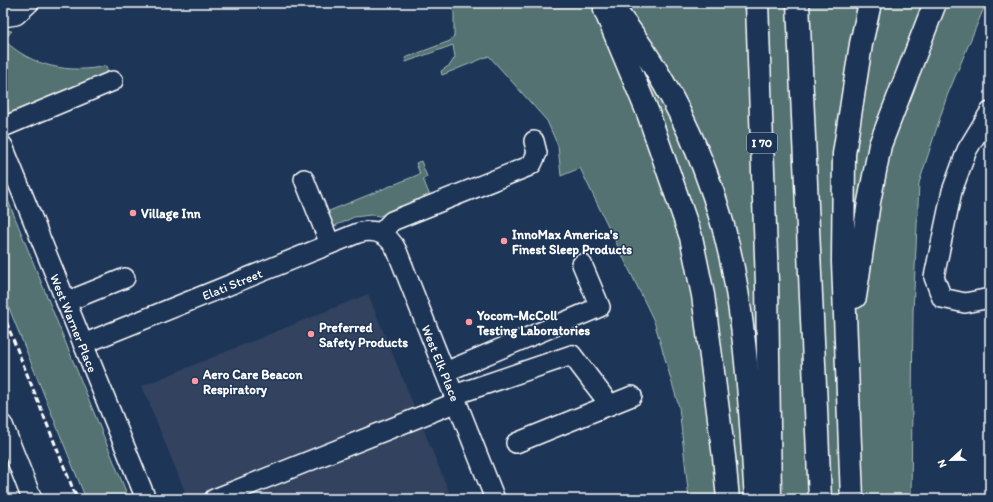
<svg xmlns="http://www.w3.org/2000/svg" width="993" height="502" font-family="Itim,sans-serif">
<rect width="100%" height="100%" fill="#1d3557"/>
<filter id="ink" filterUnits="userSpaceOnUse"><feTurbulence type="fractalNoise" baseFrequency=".025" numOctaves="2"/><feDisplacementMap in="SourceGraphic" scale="8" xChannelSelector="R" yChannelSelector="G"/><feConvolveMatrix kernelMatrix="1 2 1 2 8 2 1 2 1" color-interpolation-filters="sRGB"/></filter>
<g filter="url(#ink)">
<!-- built -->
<polygon fill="#32435e" points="368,294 452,499 188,499 142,386"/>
<!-- green -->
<g fill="#537271" stroke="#a9b8b8">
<polygon points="450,3 986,3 947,96 919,183 913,312 911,499 689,499 679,407 654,321 580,168 561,176 558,146 547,121 489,56 442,75 441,71 450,65 455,57 453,45 406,62 405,58 450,41 454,36 454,13"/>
<path d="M3,30l9,1 -8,9c28,27 66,34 102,26l3,9 -99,39 -7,-17z"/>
<polygon points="421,161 427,177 423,179 430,196 380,216 371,215 354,217 335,226 331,225 327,215 329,211 420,174 416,163"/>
<polygon points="3,188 129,499 86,499 3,293"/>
</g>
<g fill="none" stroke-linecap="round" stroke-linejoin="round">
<!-- minor casing -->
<g stroke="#fff" stroke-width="22">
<g id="minor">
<polyline points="3,17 16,15 29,3"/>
<polyline points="990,112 967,150 952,191 934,277 942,298 965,303 990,298"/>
<polyline points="3,127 113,81"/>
<polyline points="3,146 146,499"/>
<polyline points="304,179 330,244"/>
<polyline points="381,233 392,221 527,167 532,164 537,153 534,141"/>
<polyline points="66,302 125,278"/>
<path d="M83,344l275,-111c18,-5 31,1 39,18l98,248"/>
<polyline points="445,372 600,307 582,264"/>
<polyline points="454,395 572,355 610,405"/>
<polyline points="3,425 32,499"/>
<polyline points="516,443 632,396"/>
<polyline points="214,499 457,402"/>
</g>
</g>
<!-- highway casing -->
<g stroke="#fff" stroke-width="25">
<g id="highway">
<path d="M609,3c65,80 110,180 127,282 12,70 15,143 20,214"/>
<polyline points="757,3 767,283 770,499"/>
<polyline points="798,3 820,499"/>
<polyline points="605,10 648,113 691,237 703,295 724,457 728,499"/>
<polyline points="855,297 869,202 880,145 935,3"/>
<polyline points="852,499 843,262 844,154 861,44 870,3"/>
</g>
</g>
<!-- minor -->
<use href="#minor" stroke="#1d3557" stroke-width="19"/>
<!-- highway -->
<use href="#highway" stroke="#1d3557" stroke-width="22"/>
<!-- rail -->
<polyline stroke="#fff" stroke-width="3" stroke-dasharray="6 3" stroke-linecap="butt" points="3,314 77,499"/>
</g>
</g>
<!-- markers -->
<g fill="#ff9aa2" stroke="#1d3557" stroke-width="1.5">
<circle cx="133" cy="213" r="4"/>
<circle cx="504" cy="241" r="4"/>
<circle cx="469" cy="322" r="4"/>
<circle cx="311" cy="334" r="4"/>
<circle cx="195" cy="381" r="4"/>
</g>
<g text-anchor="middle" stroke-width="3" stroke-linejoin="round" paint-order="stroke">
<!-- shield labels -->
<rect fill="#1d3557" stroke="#bbc2cd" stroke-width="1" x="747" y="133" width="30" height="20" rx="3"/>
<g font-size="12" font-weight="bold" fill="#fff">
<text x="762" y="147">I 70</text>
</g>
<!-- poi labels -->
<g font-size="13" font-weight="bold" fill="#fff" stroke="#1d3557" text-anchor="start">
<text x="141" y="218">Village Inn</text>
<text x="512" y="239">InnoMax America's<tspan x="512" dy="15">Finest Sleep Products</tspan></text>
<text x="477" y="320">Yocom-McColl<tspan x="477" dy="15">Testing Laboratories</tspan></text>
<text x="319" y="332">Preferred<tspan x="319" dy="15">Safety Products</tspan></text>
<text x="203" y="379">Aero Care Beacon<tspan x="203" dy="15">Respiratory</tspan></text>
</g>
<!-- street labels -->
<g font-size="13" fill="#fff" stroke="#1d3557">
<text transform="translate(232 284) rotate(-22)" y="5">Elati Street</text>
<text transform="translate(74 323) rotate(68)" y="5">West Warner Place</text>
<text transform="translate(441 363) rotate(68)" y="5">West Elk Place</text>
</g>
</g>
<!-- margin -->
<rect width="993" height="502" fill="none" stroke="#1d3557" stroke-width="16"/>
<rect x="8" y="8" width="977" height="486" fill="none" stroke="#fff" stroke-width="1.5" filter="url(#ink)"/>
<!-- north arrow -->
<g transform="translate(951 460) rotate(248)" stroke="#1d3557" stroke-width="3" paint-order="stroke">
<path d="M0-3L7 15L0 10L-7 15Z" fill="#ffffff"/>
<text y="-6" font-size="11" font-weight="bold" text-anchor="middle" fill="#ffffff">N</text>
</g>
</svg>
